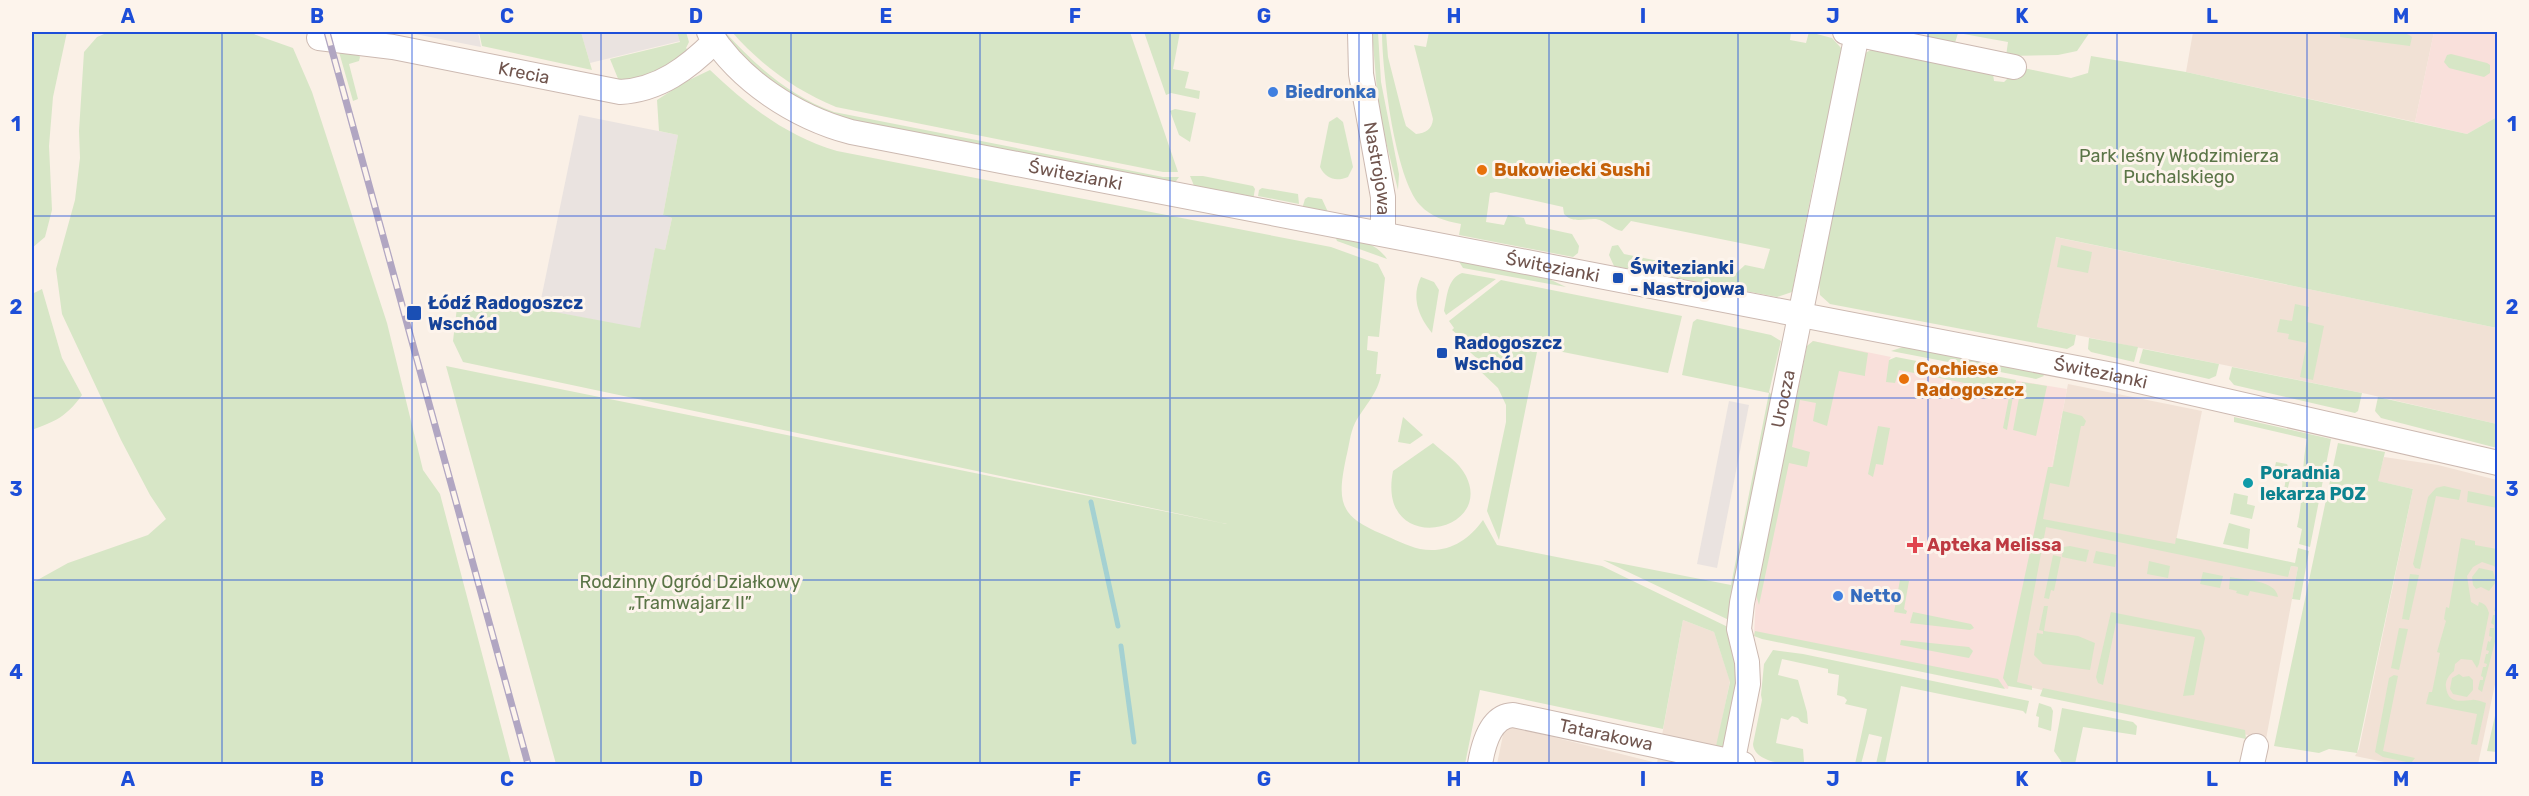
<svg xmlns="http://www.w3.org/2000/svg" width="2529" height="796" font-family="Rubik,sans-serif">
<rect width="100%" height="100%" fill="#faf0e6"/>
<!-- residential -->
<g fill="#f1e1d5">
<polygon points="2193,32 2434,32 2415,122 2186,72"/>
<polygon points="2055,237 2497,328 2497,424 2367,394 2037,327"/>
<polygon points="2068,384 2202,411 2174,551 2289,574 2291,566 2298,567 2266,739 2010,683"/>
<polygon points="2384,457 2438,465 2497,480 2497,675 2478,764 2394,764 2355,756 2359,749 2413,489 2377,481"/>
<polygon points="1683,620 1714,632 1730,681 1713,764 1497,764 1505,725 1657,763"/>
</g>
<!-- commercial -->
<g fill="#f9e0db">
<polygon points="2434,32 2497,32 2497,117 2467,134 2415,122"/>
<polygon points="1813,341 1891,357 1889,360 2067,389 2008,689 1754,636 1756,595 1807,346"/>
</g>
<!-- industrial -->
<g fill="#eae3e0">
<polygon points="405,32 478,32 481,47"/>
<polygon points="581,32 677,32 680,41 590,63"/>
<polygon points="579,115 678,135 663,215 672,218 665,250 655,249 640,329 539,309"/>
<polygon points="1729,401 1749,405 1717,568 1697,564"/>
</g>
<!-- green -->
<g fill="#d7e6c6">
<polygon points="32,32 67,32 53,97 49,146 52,210 45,237 32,248"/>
<polygon points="109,32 248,32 293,48 312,92 387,323 423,470 440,494 511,764 32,764 32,583 68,563 148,535 166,519 150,495 121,440 62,314 56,269 75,200 80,158 79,131 84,52 97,37"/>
<polygon points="479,32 581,32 592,70 482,46"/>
<polygon points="677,32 686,32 689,42 686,48 689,51 657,75 619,81 610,59 680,42"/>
<path d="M720,32h5c31,34 65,64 109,80l329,65h16l-5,7 -339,-67 -56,-29 -29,-25z"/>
<path d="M732,32h398l48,140h-15l-327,-65c-41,-17 -75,-42 -104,-75z"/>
<polygon points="1144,32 1180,32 1173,69 1189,72 1185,88 1200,91 1199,99 1171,93 1166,95"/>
<polygon points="1372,32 1378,32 1381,82 1399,174 1398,190 1379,114"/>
<path d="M1382,32h4l2,25 15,59 3,10 10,8c10,-1 16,-5 17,-15l-19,-74 12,2 3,-15h362l-1,8 16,3 3,-11 23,6 10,11 -20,122 -6,-1 -24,122 -15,5 -163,-31 -5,-11 3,-9 6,-1 6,9 109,22 12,-11 19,4 6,-20 -139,-28 -9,10c-11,-2 -15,-10 -26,-12 -11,-1 -23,5 -32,-5l-1,-7 -67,-15 -6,1 -4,29 18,3 4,-10 16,3 2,6 46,10 7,12 -1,7 -5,4 -114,-22 2,-11c-16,-3 -30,-7 -41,-19 -25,-27 -38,-135 -38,-173z"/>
<polygon points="1928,32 2090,32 2077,51 2058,55 2006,56 2008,42 1958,33 1954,46 1927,40"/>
<path d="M2325,32c18,-1 75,-6 87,5l-2,9 -70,-9v-3z"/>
<polygon points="1873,49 1993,74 1994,81 2004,82 2019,67 2071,78 2088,73 2091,56 2186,72 2467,134 2497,117 2497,328 2056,237 2037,327 2076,335 2074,345 2067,349 1830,304 1820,295 1819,283 1865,53"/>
<polygon points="339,52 358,54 360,57 359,61 349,64 358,99 353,101"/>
<polygon points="2451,54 2487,63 2490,65 2490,73 2484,77 2449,68 2444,62 2447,55"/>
<path d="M710,70c38,36 76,66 127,81l494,96 47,17 7,14 -6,59 -11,-1 -1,14 11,2 -2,22h5c-3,20 -17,32 -26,49 -5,10 -6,24 -9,35 -9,44 -7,58 36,76 12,5 25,12 38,15 27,5 48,-8 63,-29l14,25 105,21 130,63 9,42 -16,76 -9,-1 14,-64 -16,-50 -31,-12 -20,109 -183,-39 -15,74h-909l-110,-398 781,158 -764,-162 -10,-21 5,-42 81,10 101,19 15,-80 10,2 7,-32 -9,-3 15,-80 -19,-4 -2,-31 28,-18z"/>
<polygon points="1175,109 1196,113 1190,142 1179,135 1170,111"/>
<path d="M1337,117l6,5 10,45 -5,10c-12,5 -22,2 -28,-10l9,-45z"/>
<polygon points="1190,176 1203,176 1253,186 1255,189 1253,200 1195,188"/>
<polygon points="1262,188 1298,194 1299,204 1258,196 1259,190"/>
<polygon points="1308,197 1322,199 1328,212 1302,209 1305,199"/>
<path d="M1335,236c20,4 39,4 52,23l-50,-18z"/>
<polygon points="2061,245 2092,252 2088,273 2057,267"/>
<polygon points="1458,260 1549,279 1566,287 1463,268"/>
<path d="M1462,273l34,6 -50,36 -2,-4c3,-14 3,-32 18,-38z"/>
<path d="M1421,277l13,5 5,8 -7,43c-14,-17 -21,-36 -11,-56z"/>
<polygon points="1501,280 1682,316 1668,373 1538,347 1499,540 1487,511 1506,422 1506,405 1498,388 1478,369 1482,363 1460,343 1463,339 1452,330 1454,328 1449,321"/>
<path d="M42,289l20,69 20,37c-16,22 -26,26 -50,35v-136z"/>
<polygon points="2295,304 2309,307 2307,322 2324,326 2313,380 2300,377 2307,343 2288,339 2289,334 2277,332 2280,319 2292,321"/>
<polygon points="1697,319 1771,335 1781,341 1769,392 1772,395 1731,621 1603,560 1731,585 1769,393 1682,375 1693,322"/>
<polygon points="2089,338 2138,347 2134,362 2091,352 2088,349"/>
<polygon points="1813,341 1868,353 1865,374 1865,376 1839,371 1827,426 1813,421 1816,403 1800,400 1792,447 1810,452 1807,467 1789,463 1759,605 1756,595 1807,346"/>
<polygon points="1906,346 2042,373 2044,376 2036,379 1891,351"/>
<polygon points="2143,349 2219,364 2216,376 2209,379 2139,363"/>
<polygon points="1896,357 2016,380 2007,430 2003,428 2010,392 1899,370 1895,383 1886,382 1889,360"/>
<polygon points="2232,367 2362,393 2358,411 2355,413 2234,385 2229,379"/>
<polygon points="2022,382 2047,386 2036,436 2013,430"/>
<polygon points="2378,397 2497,424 2497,448 2381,418 2375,411"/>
<polygon points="2063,411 2082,416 2086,421 2084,426 2081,426 2069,487 2050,483 2043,519 2175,544 2176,538 2295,563 2298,548 2309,551 2300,600 2292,599 2298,567 2291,566 2288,577 2046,527 2017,682 2032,686 2032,690 2008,686 2003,678 2048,467 2053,467"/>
<polygon points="1403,417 1423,435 1410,444 1398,442"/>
<path d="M2234,417l97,22 -21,108 -11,-3 3,-15 -5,-2c7,-29 4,-59 10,-88l-73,-17z"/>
<polygon points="1878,426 1890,428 1883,465 1876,464 1873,477 1868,474"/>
<path d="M1433,443c11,10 26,19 33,33 29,58 -90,81 -73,-5z"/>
<polygon points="2338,443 2385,452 2378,481 2413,489 2357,753 2329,749 2319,753 2274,746"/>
<polygon points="2276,462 2287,464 2291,475 2286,496 2283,496 2286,478 2273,476"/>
<polygon points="2444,486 2461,490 2459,500 2436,496 2420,569 2415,568 2413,564 2428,497 2436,488"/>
<polygon points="2468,491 2497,497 2497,508 2467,502"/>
<polygon points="2234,493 2248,496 2247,504 2255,506 2252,519 2230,514"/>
<polygon points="2229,523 2250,529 2248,549 2223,544"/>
<path d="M2461,538l14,3v4l22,4v21l-3,-4 -12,-4 -9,5 -6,9 4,26 7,4 1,-4c7,2 8,5 10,11l-10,51 -2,4 -5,-8 -11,-1 -6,5 -1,7c-5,4 -9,9 -8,16 2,17 14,14 26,13 4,-1 10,2 14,3l-9,42 -6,-1 6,-30 -51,-10 3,-12h3l8,-39 -3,-1 9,-31 -2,-2 2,-12 3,1z"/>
<polygon points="2070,546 2089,550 2086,562 2062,557 2063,547"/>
<polygon points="2096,551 2117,555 2115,567 2093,563"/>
<polygon points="2053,555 2061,557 2054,591 2051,590 2049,599 2044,598"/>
<polygon points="2149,561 2170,566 2168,578 2147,574"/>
<polygon points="2479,568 2493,571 2496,582 2489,591 2481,587 2476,589 2473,585 2472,577"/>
<polygon points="2203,572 2223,576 2220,588 2200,584"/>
<polygon points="2410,574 2419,575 2409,620 2402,619"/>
<path d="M2230,577c14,3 46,3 48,20l-28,-6 -2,5 -12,-3 1,-2 -8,-2z"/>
<polygon points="1900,580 1909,581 1904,609 1907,611 1906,614 1894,612"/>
<polygon points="2496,602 2498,602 2497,634 2482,692 2478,689 2480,680 2483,680 2483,677 2481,676 2483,667 2486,667 2487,664 2484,663 2486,654 2488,654 2489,651 2486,650 2488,641 2490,642 2492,637 2489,636 2490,628 2494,628 2494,625 2491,623 2493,615 2496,615 2497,612 2494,611"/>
<polygon points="2044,606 2048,606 2044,631 2078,636 2095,643 2090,670 2043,664 2034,655 2037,633 2043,634 2043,631 2039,630"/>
<polygon points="1913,612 1971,624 1974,628 1970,630 1910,623"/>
<polygon points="2111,612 2201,630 2205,638 2194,695 2183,696 2195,637 2116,623 2103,685 2098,683 2096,677"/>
<polygon points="2399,628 2408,629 2399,670 2391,668"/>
<polygon points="1755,631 1998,679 2005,689 1762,639 1754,636"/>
<polygon points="1901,640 1969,647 1973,651 1969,658 1900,645"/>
<path d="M1773,650l30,4 226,47 -3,13 -3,-3 -122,-25 -16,78h-9l6,-27 -13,-3 -8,30h-6l12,-55 -22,-5 2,-4 -3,-3 -7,-2 2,-20 -11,-2v-4l-46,-10 -4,16 20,5 9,32 1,12 -7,-2 -3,-4 -6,-2 -4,4 -7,-2 -5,25 27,6 1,13 -3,2c-16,1 -47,-2 -48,-20l9,-44 -1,-5 3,-31z"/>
<polygon points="2459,674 2463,677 2469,676 2473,680 2473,690 2467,697 2453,694 2450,689 2452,678"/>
<polygon points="2394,675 2398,676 2383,751 2415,758 2411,763 2383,757 2375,752 2389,678"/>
<polygon points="2043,688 2245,730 2246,739 2040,696"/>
<polygon points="2039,703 2051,707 2053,711 2051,731 2038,727 2039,717 2036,716"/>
<polygon points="2497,707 2498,752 2497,752 2487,751"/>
<polygon points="2062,708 2133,722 2137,726 2136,735 2083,727 2075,764 2063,764 2054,751"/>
</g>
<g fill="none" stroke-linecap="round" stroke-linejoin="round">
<!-- stream -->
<g stroke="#a4d1d2" stroke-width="5">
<polyline points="1091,502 1118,626"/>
<polyline points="1121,646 1134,742"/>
</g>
<!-- minor casing -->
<g stroke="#ccb9b1" stroke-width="26">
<g id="minor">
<path id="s1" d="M709,32c31,49 86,85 142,100l1262,243 385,88"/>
<path id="s2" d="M1360,32l1,42 22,123v37"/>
<polyline points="1845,32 2014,67"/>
<path id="s3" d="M319,38l74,9 227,45c39,-2 68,-24 95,-51"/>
<path id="s4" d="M1480,764c3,-18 10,-48 33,-49l230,49"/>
<path id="s5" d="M1732,764l16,-80 -1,-22 -8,-33 3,-26 115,-569"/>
<polyline points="2252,764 2256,746"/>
</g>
</g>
<!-- minor -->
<use href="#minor" stroke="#fff" stroke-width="24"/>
<!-- rail casing -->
<g stroke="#b1a6c2" stroke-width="7">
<polyline id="rail" points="327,32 528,764"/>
</g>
<!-- rail -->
<use href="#rail" stroke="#fdf4ec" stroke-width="4.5" stroke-dasharray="14" stroke-linecap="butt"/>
</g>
<!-- grid -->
<path fill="none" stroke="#1d4ed8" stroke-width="1.5" stroke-opacity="0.55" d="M222,32v732M412,32v732M601,32v732M791,32v732M980,32v732M1170,32v732M1359,32v732M1549,32v732M1738,32v732M1928,32v732M2117,32v732M2307,32v732M32,216h2466M32,398h2466M32,580h2466"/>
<!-- markers -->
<g fill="#3f7fe0" stroke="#fdf4ec" stroke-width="2">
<circle cx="1273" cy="92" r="6"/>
<circle cx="1838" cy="596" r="6"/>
</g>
<g fill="#e8710a" stroke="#fdf4ec" stroke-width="2">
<circle cx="1482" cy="170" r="6"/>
<circle cx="1904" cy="379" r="6"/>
</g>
<g fill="#1a4fb4" stroke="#fdf4ec" stroke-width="2">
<rect x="1612" y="272" width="12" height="12" rx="3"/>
<rect x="406" y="305" width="16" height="16" rx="3"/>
<rect x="1436" y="347" width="12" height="12" rx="3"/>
</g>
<circle fill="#0f9aa8" stroke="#fdf4ec" stroke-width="2" cx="2248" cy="483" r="6"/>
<path fill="#e0444e" stroke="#fdf4ec" stroke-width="2" d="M1912 536h6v6h6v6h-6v6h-6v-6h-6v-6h6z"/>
<g text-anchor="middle" stroke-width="6" stroke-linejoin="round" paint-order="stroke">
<!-- street labels -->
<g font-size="18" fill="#70554e" stroke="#fdf4ec">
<text dy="6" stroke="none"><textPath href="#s3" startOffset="208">Krecia</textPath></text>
<text dy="6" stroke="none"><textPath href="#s2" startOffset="138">Nastrojowa</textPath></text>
<text dy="6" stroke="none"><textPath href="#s1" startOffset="406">Świtezianki</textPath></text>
<text dy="6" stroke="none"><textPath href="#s1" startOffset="892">Świtezianki</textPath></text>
<text dy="6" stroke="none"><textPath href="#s1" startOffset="1450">Świtezianki</textPath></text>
<text dy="6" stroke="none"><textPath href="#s5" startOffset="372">Urocza</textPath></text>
<text dy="6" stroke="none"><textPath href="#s4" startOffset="159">Tatarakowa</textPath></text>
</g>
<!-- shop labels -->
<g font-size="18" font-weight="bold" fill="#366cbe" stroke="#fdf4ec" text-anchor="start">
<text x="1285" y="98">Biedronka</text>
<text x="1850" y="602">Netto</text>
</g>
<!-- park labels -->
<g font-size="18" fill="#5b7547" stroke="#fdf4ec">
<text x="2179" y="162">Park leśny Włodzimierza<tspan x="2179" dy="21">Puchalskiego</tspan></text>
<text x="690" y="588">Rodzinny Ogród Działkowy<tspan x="690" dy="21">„Tramwajarz II”</tspan></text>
</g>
<!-- food labels -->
<g font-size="18" font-weight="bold" fill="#c56008" stroke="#fdf4ec" text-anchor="start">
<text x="1494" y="176">Bukowiecki Sushi</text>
<text x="1916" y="375">Cochiese<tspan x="1916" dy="21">Radogoszcz</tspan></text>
</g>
<!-- transit labels -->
<g font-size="18" font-weight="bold" fill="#164399" stroke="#fdf4ec" text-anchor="start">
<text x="1630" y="274">Świtezianki<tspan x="1630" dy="21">- Nastrojowa</tspan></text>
<text x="428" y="309">Łódź Radogoszcz<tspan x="428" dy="21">Wschód</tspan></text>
<text x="1454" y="349">Radogoszcz<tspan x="1454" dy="21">Wschód</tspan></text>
</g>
<!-- culture labels -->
<g font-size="18" font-weight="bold" fill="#0d838f" stroke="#fdf4ec" text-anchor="start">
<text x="2260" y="479">Poradnia<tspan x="2260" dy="21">lekarza POZ</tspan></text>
</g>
<!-- health labels -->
<g font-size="18" font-weight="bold" fill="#be3a42" stroke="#fdf4ec" text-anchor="start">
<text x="1927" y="551">Apteka Melissa</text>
</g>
</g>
<!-- border -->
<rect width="2529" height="796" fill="none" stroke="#fdf4ec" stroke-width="66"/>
<rect x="33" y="33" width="2463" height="730" fill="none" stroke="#1d4ed8" stroke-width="2"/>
<g font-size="20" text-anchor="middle" font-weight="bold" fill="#1d4ed8">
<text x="128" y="23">A</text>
<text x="317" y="23">B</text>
<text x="507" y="23">C</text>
<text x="696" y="23">D</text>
<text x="886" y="23">E</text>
<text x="1075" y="23">F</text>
<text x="1264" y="23">G</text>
<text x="1454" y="23">H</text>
<text x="1643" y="23">I</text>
<text x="1833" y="23">J</text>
<text x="2022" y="23">K</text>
<text x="2212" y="23">L</text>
<text x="2401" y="23">M</text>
<text x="16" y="131">1</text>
<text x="2512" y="131">1</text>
<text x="16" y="314">2</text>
<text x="2512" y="314">2</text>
<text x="16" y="496">3</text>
<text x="2512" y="496">3</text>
<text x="16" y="679">4</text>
<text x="2512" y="679">4</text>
<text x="128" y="786">A</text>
<text x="317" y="786">B</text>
<text x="507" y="786">C</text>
<text x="696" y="786">D</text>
<text x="886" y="786">E</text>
<text x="1075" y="786">F</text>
<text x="1264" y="786">G</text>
<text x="1454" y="786">H</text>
<text x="1643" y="786">I</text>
<text x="1833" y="786">J</text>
<text x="2022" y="786">K</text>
<text x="2212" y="786">L</text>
<text x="2401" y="786">M</text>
</g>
</svg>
